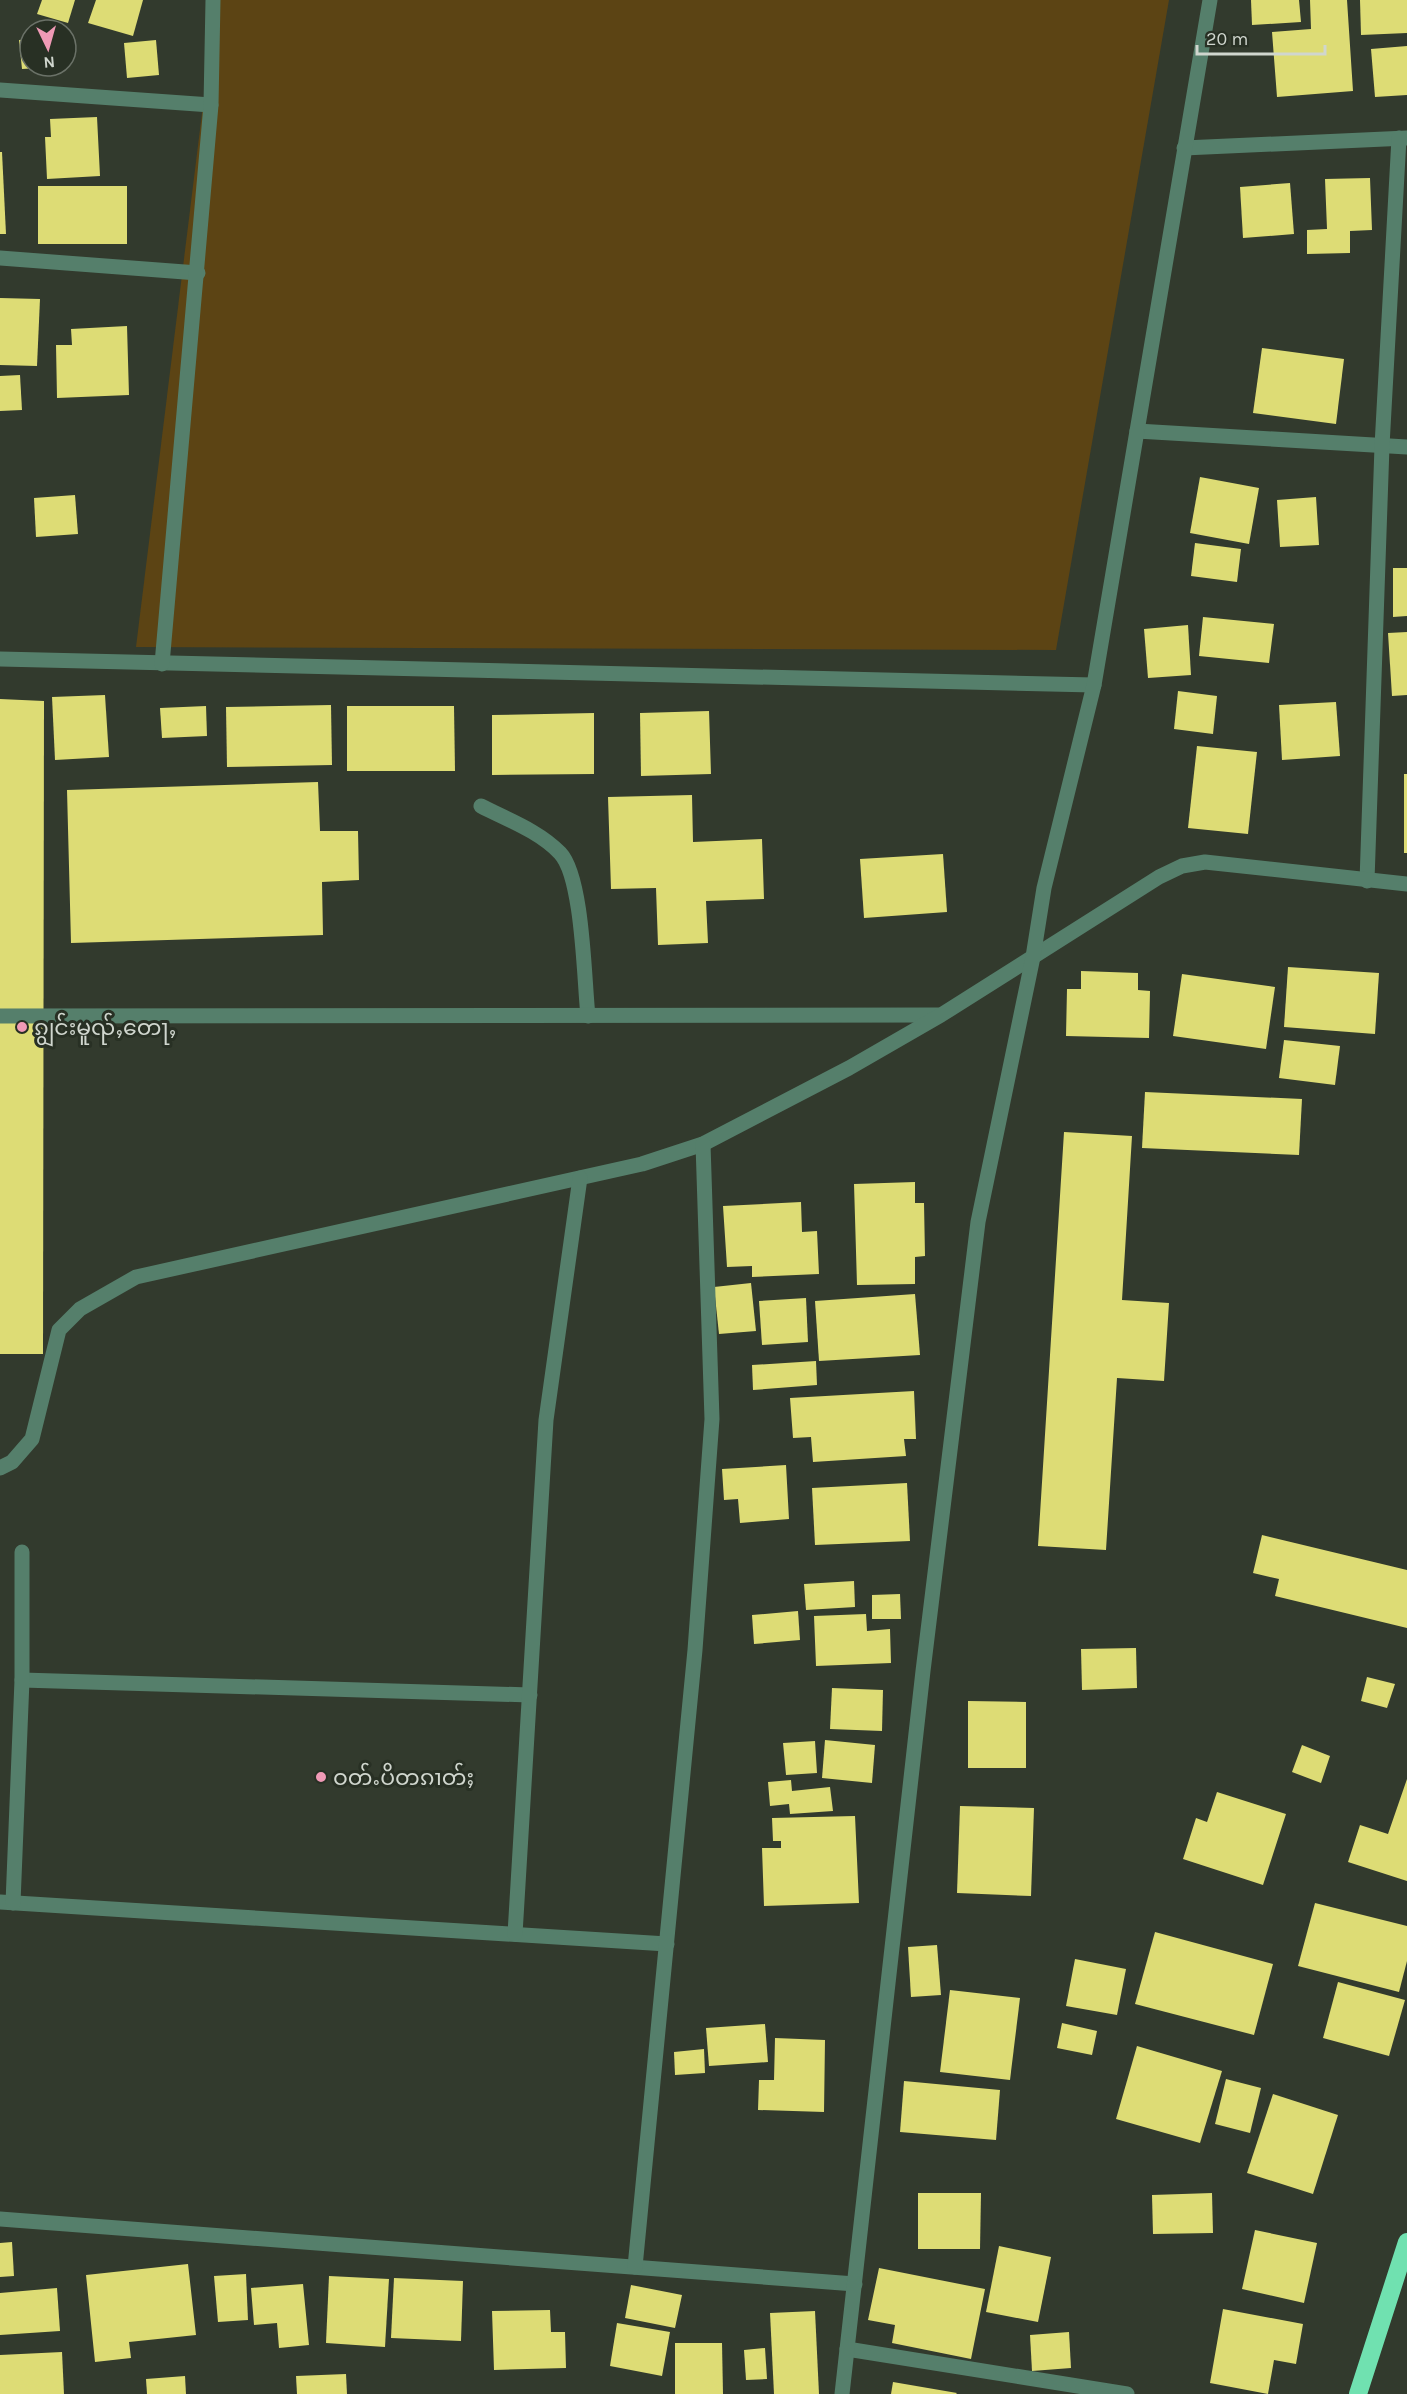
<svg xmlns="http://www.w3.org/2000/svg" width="1407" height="2394" font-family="Karla,'Noto Sans Myanmar',sans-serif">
<rect width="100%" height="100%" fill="#323a2d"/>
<!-- green -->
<polygon fill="#5c4414" points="216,0 1169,0 1056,650 136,647"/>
<!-- building -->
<g fill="#dddc75">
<polygon points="42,0 75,0 68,23 37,14"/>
<polygon points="96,0 143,0 133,36 88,23"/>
<polygon points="1251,0 1299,0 1301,22 1252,25"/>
<polygon points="1310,0 1347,0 1353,91 1277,97 1272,32 1311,29"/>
<polygon points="1360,0 1407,0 1407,33 1361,35"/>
<polygon points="30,39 30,66 39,68 22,69 19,40"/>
<polygon points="156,40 159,75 127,78 124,43"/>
<polygon points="1407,46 1407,95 1375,97 1371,49"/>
<polygon points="97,117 100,176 47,179 45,137 51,137 50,119"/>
<polygon points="0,152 2,152 6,234 0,234"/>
<polygon points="1370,178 1372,230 1350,231 1350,253 1307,254 1307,230 1327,229 1325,179"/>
<polygon points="1290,183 1294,234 1243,238 1240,187"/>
<rect x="38" y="186" width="89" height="58"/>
<polygon points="0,298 40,299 37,366 0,365"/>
<polygon points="127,326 129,395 57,398 56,345 72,345 71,329"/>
<polygon points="1262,348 1344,359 1336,424 1253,413"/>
<polygon points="20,375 22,410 0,411 0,376"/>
<polygon points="1200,477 1259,488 1249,544 1190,533"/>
<polygon points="75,495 78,534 36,537 34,498"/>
<polygon points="1316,497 1319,545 1280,547 1277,500"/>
<polygon points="1195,543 1241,549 1237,582 1191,576"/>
<polygon points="1393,568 1407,568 1407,616 1393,617"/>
<polygon points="1203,617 1274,624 1269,663 1199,656"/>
<polygon points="1188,625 1191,675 1148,678 1144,629"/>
<polygon points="1407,632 1407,695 1392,696 1388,633"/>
<polygon points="1178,691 1217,696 1213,734 1174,729"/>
<polygon points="105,695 109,757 55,760 52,697"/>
<polygon points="0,699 44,701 43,1354 0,1354"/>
<polygon points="1336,702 1340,756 1282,760 1279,705"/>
<polygon points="331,705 332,765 227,767 226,707"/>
<polygon points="206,706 207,736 162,738 160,708"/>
<polygon points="347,706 454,706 455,771 347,771"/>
<polygon points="709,711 711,774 641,776 640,713"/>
<polygon points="594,713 594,774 492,775 492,715"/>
<polygon points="1197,746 1257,752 1248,834 1188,828"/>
<rect x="1404" y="774" width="3" height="79"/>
<polygon points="318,782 320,831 358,831 359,880 322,882 323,935 71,943 67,790"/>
<polygon points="692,795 693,842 762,839 764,899 706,901 708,943 658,945 656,888 611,889 608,797"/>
<polygon points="943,854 947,912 864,918 860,859"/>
<polygon points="1288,967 1379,973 1375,1034 1284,1027"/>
<polygon points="1081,971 1138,973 1138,990 1150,991 1149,1038 1066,1036 1067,989 1081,989"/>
<polygon points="1182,974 1275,987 1266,1049 1173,1036"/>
<polygon points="1284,1040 1340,1046 1335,1085 1279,1078"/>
<polygon points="1145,1092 1302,1099 1299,1155 1142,1148"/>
<polygon points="1064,1132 1132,1136 1122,1300 1169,1303 1164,1381 1117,1378 1106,1550 1038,1546"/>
<polygon points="915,1182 915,1203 924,1203 925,1256 915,1257 915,1284 857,1285 854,1184"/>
<polygon points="801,1202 802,1232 817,1231 819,1274 752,1277 752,1266 727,1267 723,1206"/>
<polygon points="751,1283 756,1331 719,1334 714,1287"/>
<polygon points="915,1294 920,1355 819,1361 815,1301"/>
<polygon points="806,1298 808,1342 762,1345 759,1301"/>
<polygon points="816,1361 817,1385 753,1390 752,1365"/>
<polygon points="914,1391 916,1439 904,1439 906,1456 813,1462 811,1437 793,1438 790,1398"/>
<polygon points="786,1465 789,1519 740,1523 738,1499 724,1500 722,1469"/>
<polygon points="907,1483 910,1541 815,1545 812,1488"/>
<polygon points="1262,1535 1407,1570 1407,1628 1275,1596 1279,1579 1253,1573"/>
<polygon points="854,1581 855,1607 806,1610 804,1584"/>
<polygon points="900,1594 901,1619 872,1619 872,1595"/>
<polygon points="798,1611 800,1640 754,1644 752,1615"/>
<polygon points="866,1614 867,1631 890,1629 891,1663 816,1666 814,1616"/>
<polygon points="1136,1648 1137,1688 1082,1690 1081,1649"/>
<polygon points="1367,1677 1395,1684 1387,1708 1361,1701"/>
<polygon points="832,1688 883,1690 882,1731 830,1729"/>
<polygon points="968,1701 1026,1702 1026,1768 968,1768"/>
<polygon points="825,1740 875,1745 872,1783 822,1778"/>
<polygon points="815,1741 817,1773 786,1775 783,1743"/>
<polygon points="1302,1745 1330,1756 1321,1783 1292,1772"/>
<polygon points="1407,1779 1407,1881 1348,1862 1360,1825 1388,1834"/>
<polygon points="791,1780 792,1791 830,1787 833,1811 790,1814 789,1804 770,1806 768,1782"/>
<polygon points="1217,1792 1286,1814 1263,1885 1183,1859 1196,1818 1207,1822"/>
<polygon points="960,1806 1034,1808 1031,1896 957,1893"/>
<polygon points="855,1816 859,1903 764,1906 762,1848 781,1848 781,1841 773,1841 772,1818"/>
<polygon points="1315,1903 1407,1926 1407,1961 1399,1992 1298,1966"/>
<polygon points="1155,1932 1273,1964 1254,2035 1135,2004"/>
<polygon points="937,1945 941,1995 911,1997 908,1947"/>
<polygon points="1075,1959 1126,1969 1117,2015 1066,2006"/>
<polygon points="1338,1982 1405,2000 1389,2056 1323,2038"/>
<polygon points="950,1990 1020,1998 1010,2080 940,2072"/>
<polygon points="1062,2023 1097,2031 1092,2055 1057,2048"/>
<polygon points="765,2024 768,2062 709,2066 706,2028"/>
<polygon points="775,2038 825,2040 824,2112 758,2110 759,2080 774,2080"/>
<polygon points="1137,2046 1222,2071 1200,2143 1116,2119"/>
<polygon points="704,2049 705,2073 675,2075 674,2052"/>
<polygon points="1226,2079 1261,2088 1250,2133 1215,2124"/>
<polygon points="904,2081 1000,2090 996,2140 900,2132"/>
<polygon points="1273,2094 1338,2115 1313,2194 1247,2173"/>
<polygon points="918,2193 981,2193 980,2249 918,2249"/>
<polygon points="1212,2193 1213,2233 1153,2234 1152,2195"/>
<polygon points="1255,2230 1317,2243 1304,2303 1242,2289"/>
<polygon points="12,2242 14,2276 0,2277 0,2243"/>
<polygon points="999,2246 1051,2257 1038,2322 986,2312"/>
<polygon points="188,2264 196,2335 129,2342 131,2358 95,2362 86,2275"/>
<polygon points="879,2268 985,2289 971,2359 892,2343 895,2325 868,2320"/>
<polygon points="246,2274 248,2320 218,2322 214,2276"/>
<polygon points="329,2276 389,2279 385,2347 326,2343"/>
<polygon points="394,2278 463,2281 461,2341 391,2338"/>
<polygon points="303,2284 309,2345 279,2348 277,2323 254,2325 251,2288"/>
<polygon points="631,2285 682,2295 675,2328 625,2318"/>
<polygon points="57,2288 60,2331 0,2335 0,2293"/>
<polygon points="1223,2309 1303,2324 1296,2364 1274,2360 1268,2394 1210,2383"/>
<polygon points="550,2310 551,2332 565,2332 566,2368 494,2370 492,2311"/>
<polygon points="815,2311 819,2394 774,2394 770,2313"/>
<polygon points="617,2323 670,2332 662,2376 610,2366"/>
<polygon points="1069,2332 1071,2368 1032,2371 1030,2335"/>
<polygon points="675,2343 722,2343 723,2394 675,2394"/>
<polygon points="765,2348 767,2379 746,2380 744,2350"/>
<polygon points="62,2352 64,2394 0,2394 0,2355"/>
<polygon points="346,2374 347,2394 297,2394 296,2376"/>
<polygon points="185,2376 186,2394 147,2394 146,2379"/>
<polygon points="893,2382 957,2393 956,2394 891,2394"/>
</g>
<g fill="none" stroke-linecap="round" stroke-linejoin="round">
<!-- minor -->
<g stroke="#557f6b" stroke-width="15">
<polyline points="0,90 211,105"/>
<polyline points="1184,148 1407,138"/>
<polyline points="0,258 198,273"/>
<polyline points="1137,431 1407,447"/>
<polyline points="0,659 1094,685"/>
<polyline points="162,664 211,105 213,0"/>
<path d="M481,806c27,14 58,25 79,47 23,24 24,127 28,163"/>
<polyline points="1367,881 1382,446 1399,138"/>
<polyline points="0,1016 938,1015"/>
<polyline points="0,1468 12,1462 32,1439 59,1330 80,1309 136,1277 642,1164 703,1144 849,1068 941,1015 1159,877 1182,866 1205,862 1407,884"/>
<polyline points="22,1680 530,1695"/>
<polyline points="0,1902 667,1944"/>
<polyline points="13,1903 22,1680 22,1552"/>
<polyline points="515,1934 546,1420 580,1178"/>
<polyline points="0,2219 855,2284"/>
<polyline points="635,2267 695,1650 712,1419 703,1144"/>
<polyline points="847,2349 1127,2394"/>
<polyline points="842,2394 923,1671 978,1222 1033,957 1044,888 1094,685 1210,0"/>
</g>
<!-- highway -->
<polyline stroke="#70e1b0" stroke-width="18" points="1358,2394 1407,2242"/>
</g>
<!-- markers -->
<g fill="#f09ab6" stroke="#283024" stroke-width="2">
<circle cx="22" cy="1027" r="6"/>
<circle cx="321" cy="1777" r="6"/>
</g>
<g text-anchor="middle" stroke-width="6" stroke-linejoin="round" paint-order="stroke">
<!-- poi labels -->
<g font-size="22" fill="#d0d6ce" stroke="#283024" text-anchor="start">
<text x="34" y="1035">ၵျွင်းမူၺ်ႇတေႃႇ</text>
<text x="333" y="1785">ဝတ်ႉပိတၵၢတ်ႈ</text>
</g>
</g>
<!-- north arrow -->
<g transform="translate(48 48) rotate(175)"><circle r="28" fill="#283024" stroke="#6b7268" stroke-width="1.5"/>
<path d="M0-4.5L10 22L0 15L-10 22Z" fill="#f09ab6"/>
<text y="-9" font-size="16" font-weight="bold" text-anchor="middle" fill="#d0d6ce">N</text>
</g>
<!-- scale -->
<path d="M1197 45v9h128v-9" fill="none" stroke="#d0d6ce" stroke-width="3"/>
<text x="1206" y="45" font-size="18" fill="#d0d6ce" stroke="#283024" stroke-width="4.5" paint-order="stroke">20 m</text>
</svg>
